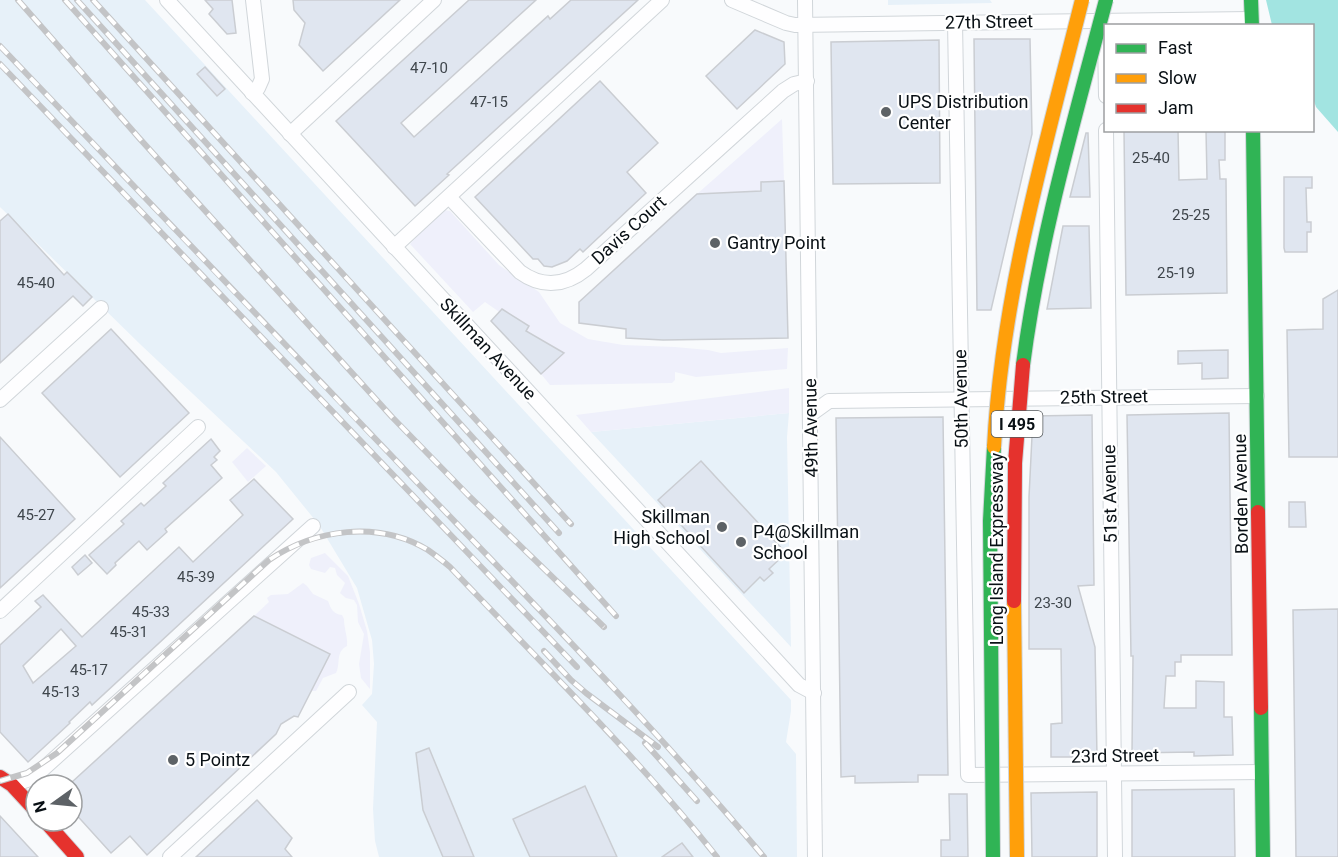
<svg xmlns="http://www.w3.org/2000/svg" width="1338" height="857" font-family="Roboto,sans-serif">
<rect width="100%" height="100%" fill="#f8fafc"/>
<!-- built -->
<g fill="#e7f1f9">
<polygon points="0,0 145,0 791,700 791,711 786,742 796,754 797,857 379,857 375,841 373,809 377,722 362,705 372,694 374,664 372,640 357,588 319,525 276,472 141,345 0,207"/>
<polygon points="888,0 990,0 992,3 888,5"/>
<polygon points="789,413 787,437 791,647 591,432"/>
</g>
<!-- green -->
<g fill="#eff0fb">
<polygon points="782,119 784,181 762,182 761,191 697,194"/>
<polygon points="444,210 450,211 499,265 539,292 560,323 588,339 623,345 675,347 708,350 721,353 788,348 787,369 696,377 675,372 675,380 672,383 550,385 541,374 564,353 535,337 485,302 473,312 410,244 433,218"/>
<polygon points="789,388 789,413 591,432 576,415"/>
<polygon points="247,448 266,466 248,482 232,462"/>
<polygon points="325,553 348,576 359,604 367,631 370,652 370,689 361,678 359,664 364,634 358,622 357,605 354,600 346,598 340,593 345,583 337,575 335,568 330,567 325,573 311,569 309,565 311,558"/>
<path d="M303,583l4,3 6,8 15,7c3,8 5,13 14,14l2,4c0,10 4,18 3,27 -12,6 -6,18 -11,27l-13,5 -7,13h-5l18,-37 -75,-38 15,-14 -2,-4 4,-3 17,-1z"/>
</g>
<!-- water -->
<polygon fill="#a2e4e1" points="1266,0 1338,0 1338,132 1316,107 1313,98 1312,26 1272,25"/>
<!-- building -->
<g fill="#e0e6f0" stroke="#cacdd2" stroke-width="1.5" fill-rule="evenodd">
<polygon points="205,0 232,0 236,33 227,34 209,14 213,9"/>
<polygon points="293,0 400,0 323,71 299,45 305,23 294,10"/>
<polygon points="469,0 536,0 401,123 414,137 548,16 550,19 571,0 638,0 447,174 449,175 415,206 336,121"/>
<polygon points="755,30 784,42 785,64 737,109 706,76"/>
<polygon points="974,39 1030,39 1032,134 991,310 977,310"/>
<polygon points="939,40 940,183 833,184 831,42"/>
<polygon points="205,67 225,89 217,96 197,74"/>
<polygon points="600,81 658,143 627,172 646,193 583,252 580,249 567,261 552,267 544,266 538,259 533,259 475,197"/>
<polygon points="1124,130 1178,130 1179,180 1207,179 1206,130 1225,130 1225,160 1219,160 1220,179 1226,179 1227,293 1126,295"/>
<polygon points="1086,133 1088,133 1090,197 1070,197"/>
<polygon points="1284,177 1312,177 1312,188 1306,188 1307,222 1311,222 1311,232 1307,232 1307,252 1285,252 1284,248"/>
<polygon points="784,181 788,338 663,340 626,338 626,329 579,323 579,302 697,194 761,191 761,182"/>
<polygon points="8,214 64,275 67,272 92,297 83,306 73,296 0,363 0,221"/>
<polygon points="1063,226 1089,226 1091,308 1047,309"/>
<polygon points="1338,290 1338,457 1289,457 1287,330 1323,329 1323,299"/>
<polygon points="502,309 529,326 526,331 564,353 541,374 491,321"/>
<polygon points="111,329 189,413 120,477 42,393"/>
<polygon points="1228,350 1228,378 1202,379 1202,363 1178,364 1178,351"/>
<polygon points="1229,413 1232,655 1181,655 1181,662 1175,662 1175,676 1166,676 1164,708 1196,708 1196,681 1224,682 1224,717 1232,717 1233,755 1194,756 1194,752 1132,753 1133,656 1131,656 1127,415"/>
<polygon points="1092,415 1094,585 1078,586 1095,647 1097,757 1051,757 1051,724 1062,723 1061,649 1029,649 1029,497 1033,416"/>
<polygon points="943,417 948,775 918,775 918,782 855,783 855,776 841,777 836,418"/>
<polygon points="0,437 75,519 0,588"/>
<polygon points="211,439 220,451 214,457 217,460 211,465 222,478 165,529 167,532 147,550 139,541 115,563 116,565 107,574 89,555 124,524 121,521 141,503 144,506 166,486 163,483"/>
<polygon points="701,461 786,553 769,569 773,573 764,581 760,577 744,593 658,500"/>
<path d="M254,479l39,40 -201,186 -2,-3 -21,20 1,1 -42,39 -28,-30v-87l41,-38 -6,-6 8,-6 39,42 97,-90 14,15 50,-47 -13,-15zM61,629l15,17 -43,37 -10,-17z"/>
<polygon points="1289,502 1305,502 1306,527 1289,527"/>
<polygon points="85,555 92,563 78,575 72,567"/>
<polygon points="1338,609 1338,857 1296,857 1293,610"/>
<polygon points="254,616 330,654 298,717 294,716 281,724 276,734 147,855 130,836 111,853 72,810 72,782"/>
<polygon points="429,748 474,857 443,857 423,810 416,753"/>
<polygon points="585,786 617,857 530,857 513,819"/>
<polygon points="1234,789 1235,857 1132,857 1132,790"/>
<polygon points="1097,792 1097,857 1032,857 1031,793"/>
<polygon points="949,794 967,794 968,857 941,857 941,840 950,840"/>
<polygon points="257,800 292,838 285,849 292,857 196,857"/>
<polygon points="0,816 38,857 0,857"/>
<polygon points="682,843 693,857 662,857"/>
</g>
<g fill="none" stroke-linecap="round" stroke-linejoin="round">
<!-- street casing -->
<g stroke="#d1d6da" stroke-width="16">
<g id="street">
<polyline points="167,0 799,685 814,693"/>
<polyline points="732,0 786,23 795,25 1251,19"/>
<polyline points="805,0 814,776"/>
<polyline points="955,22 968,775 1262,772"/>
<polyline points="1105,37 1106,96"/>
<polyline points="252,93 258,88 262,79 253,0"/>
<polyline points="1106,130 1115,857"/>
<polyline points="290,134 434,0"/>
<path d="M449,197l71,75c22,16 45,14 66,-3l197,-178 11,-7 13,-3"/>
<polyline points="394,247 662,0"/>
<polyline points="0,400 101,308"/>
<polyline points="811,414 829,401 1257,396"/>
<polyline points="0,611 198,427"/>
<polyline points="12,785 33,778 313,526"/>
<polyline points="170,857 349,692"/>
</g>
</g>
<!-- fast casing -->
<g stroke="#d1d6da" stroke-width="16">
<g id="fast">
<polyline points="1251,0 1252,26"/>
<polyline points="1253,130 1258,512"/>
<polyline points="1261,708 1263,857"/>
</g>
</g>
<!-- jam casing -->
<g stroke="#d1d6da" stroke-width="16">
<g id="jam">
<polyline points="1258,512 1261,708"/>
<polyline points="0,777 12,785 36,811"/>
<polyline points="45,821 77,857"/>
</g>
</g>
<!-- street -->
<use href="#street" stroke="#fefeff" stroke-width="14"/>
<!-- fast -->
<use href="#fast" stroke="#30b455" stroke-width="14"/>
<!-- jam -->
<use href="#jam" stroke="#e5322d" stroke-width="14"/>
<!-- rail casing -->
<g stroke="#c3c4c6" stroke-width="6">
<g id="rail">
<polyline points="18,0 140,139 392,417 470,497 604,627"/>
<polyline points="65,0 616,616"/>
<polyline points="77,0 559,533"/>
<polyline points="93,0 571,524"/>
<path d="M0,46c137,143 273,287 410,429 120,125 242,249 354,382"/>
<polyline points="0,64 577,667"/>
<polyline points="544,651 571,680 586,693 658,747"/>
<polyline points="645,743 697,801"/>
<path d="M0,781l27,-8 30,-20 212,-193c46,-31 109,-40 159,-10 7,5 15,11 22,17 90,95 185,187 267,290"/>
</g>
</g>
<!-- rail -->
<use href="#rail" stroke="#fff" stroke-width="4" stroke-dasharray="11" stroke-linecap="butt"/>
<!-- street-bridge casing -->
<g stroke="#d1d6da" stroke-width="16" stroke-linecap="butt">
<polyline id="street-bridge" points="814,776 815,857"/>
</g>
<!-- fast-bridge casing -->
<g stroke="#d1d6da" stroke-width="16" stroke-linecap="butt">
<g id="fast-bridge">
<path d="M1023,365c16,-124 51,-244 83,-365"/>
<polyline points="993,857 990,521 994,447"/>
</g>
</g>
<!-- slow-bridge casing -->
<g stroke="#d1d6da" stroke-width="16" stroke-linecap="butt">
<g id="slow-bridge">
<path d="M994,447c8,-153 51,-299 88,-447"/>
<polyline points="1014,601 1017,857"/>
</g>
</g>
<!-- jam-bridge casing -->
<g stroke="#d1d6da" stroke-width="16" stroke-linecap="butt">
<polyline id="jam-bridge" points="1014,601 1015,463 1023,365"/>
</g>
<!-- street-bridge -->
<use href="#street-bridge" stroke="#fefeff" stroke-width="14"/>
<!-- fast-bridge -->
<use href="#fast-bridge" stroke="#30b455" stroke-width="14"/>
<!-- slow-bridge -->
<use href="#slow-bridge" stroke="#ff9f0a" stroke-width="14"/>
<!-- jam-bridge -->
<use href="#jam-bridge" stroke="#e5322d" stroke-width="14"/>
</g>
<!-- markers -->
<g fill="#5d6266" stroke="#fff" stroke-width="2">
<circle cx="886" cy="112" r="6"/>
<circle cx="715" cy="243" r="6"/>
<circle cx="722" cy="527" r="6"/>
<circle cx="741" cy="542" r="6"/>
<circle cx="173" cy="760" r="6"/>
</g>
<g text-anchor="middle" stroke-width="4.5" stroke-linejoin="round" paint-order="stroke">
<!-- number labels -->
<g font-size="15" fill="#3f464c">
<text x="429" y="73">47-10</text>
<text x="489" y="107">47-15</text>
<text x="1151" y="163">25-40</text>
<text x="1191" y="220">25-25</text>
<text x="1176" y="278">25-19</text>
<text x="36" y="288">45-40</text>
<text x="36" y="520">45-27</text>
<text x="196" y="582">45-39</text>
<text x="1053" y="608">23-30</text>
<text x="151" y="617">45-33</text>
<text x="129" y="637">45-31</text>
<text x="89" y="675">45-17</text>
<text x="61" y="697">45-13</text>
</g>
<!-- shield labels -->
<rect fill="#fff" stroke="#53585b" stroke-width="1.5" x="991.5" y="411" width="51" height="26" rx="4.5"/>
<g font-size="16" font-weight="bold" fill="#091015">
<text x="1017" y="430">I 495</text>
</g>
<!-- street labels -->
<g font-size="18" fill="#091015" stroke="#fff">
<text transform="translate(989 22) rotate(-1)" y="6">27th Street</text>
<text transform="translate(629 230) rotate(-42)" y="6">Davis Court</text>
<text transform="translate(488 349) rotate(47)" y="6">Skillman Avenue</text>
<text transform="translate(1104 397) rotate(-1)" y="6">25th Street</text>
<text transform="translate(961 399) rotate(-91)" y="6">50th Avenue</text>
<text transform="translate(811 428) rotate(-91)" y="6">49th Avenue</text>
<text transform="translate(1110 494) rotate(-91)" y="6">51st Avenue</text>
<text transform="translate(1241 494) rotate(-91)" y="6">Borden Avenue</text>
<text transform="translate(997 549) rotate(-90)" y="6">Long Island Expressway</text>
<text transform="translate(1115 756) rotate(-1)" y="6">23rd Street</text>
</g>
<!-- poi labels -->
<g font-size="18" fill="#091015" stroke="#fff" text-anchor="start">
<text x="898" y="108">UPS Distribution<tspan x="898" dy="21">Center</tspan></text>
<text x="727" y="249">Gantry Point</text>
<text x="710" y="523" text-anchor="end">Skillman<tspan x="710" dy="21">High School</tspan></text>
<text x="753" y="538">P4@Skillman<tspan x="753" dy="21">School</tspan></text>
<text x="185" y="766">5 Pointz</text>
</g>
</g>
<!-- legend -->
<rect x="1104" y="24" width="210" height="108" fill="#ffffff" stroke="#9d9fa1" stroke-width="1.5"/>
<rect x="1116" y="44" width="30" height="9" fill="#30b455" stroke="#9d9fa1" stroke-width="1.5"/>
<text x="1158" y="54" font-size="18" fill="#091015">Fast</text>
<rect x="1116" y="74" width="30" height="9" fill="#ff9f0a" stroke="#9d9fa1" stroke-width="1.5"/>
<text x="1158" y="84" font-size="18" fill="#091015">Slow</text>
<rect x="1116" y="104" width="30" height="9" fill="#e5322d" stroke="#9d9fa1" stroke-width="1.5"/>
<text x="1158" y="114" font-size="18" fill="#091015">Jam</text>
<!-- north arrow -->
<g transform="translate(54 803) rotate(255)"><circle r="28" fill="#ffffff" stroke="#9d9fa1" stroke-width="1.5"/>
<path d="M0-4.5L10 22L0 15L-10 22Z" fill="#5d6266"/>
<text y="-9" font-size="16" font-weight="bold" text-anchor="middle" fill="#091015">N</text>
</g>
</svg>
